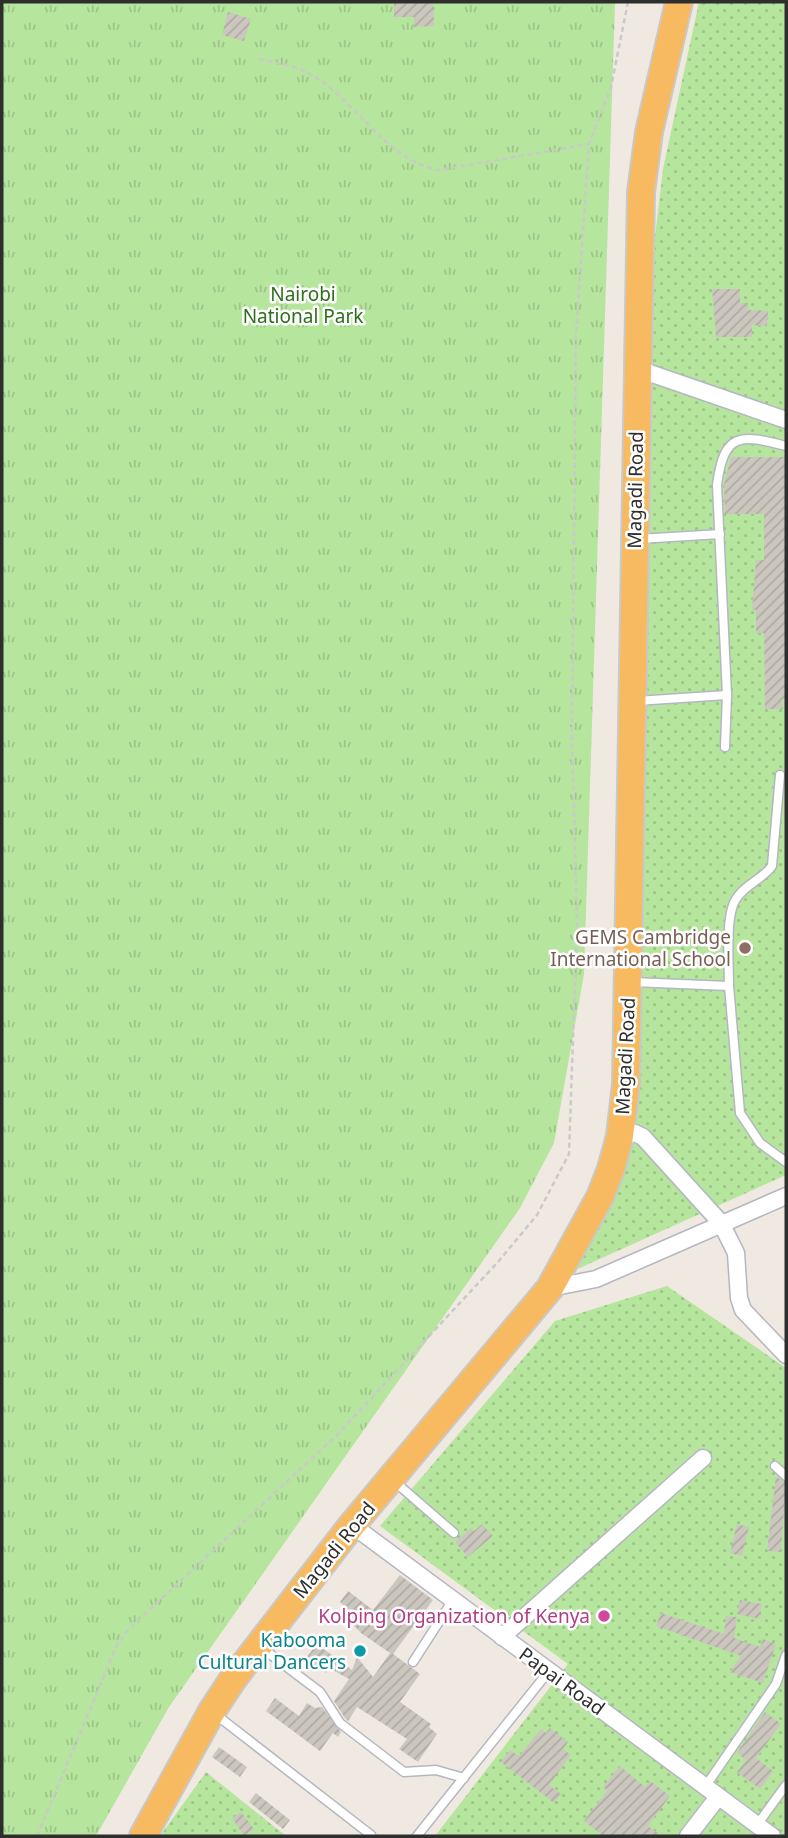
<svg xmlns="http://www.w3.org/2000/svg" width="788" height="1838" font-family="'Noto Sans',sans-serif">
<defs>
<pattern id="park-tufts" width="24" height="20" patternUnits="userSpaceOnUse" patternTransform="scale(1.75)"><rect width="24" height="20" fill="#b6e59e"/><path d="M3 7l-1-3M5 7V3M7 7l1-3M15 17l-1-3M17 17v-4M19 17l1-3" fill="none" stroke="#9dc588"/></pattern>
<pattern id="garden-dots" width="8" height="8" patternUnits="userSpaceOnUse" patternTransform="scale(1.75)"><rect width="8" height="8" fill="#b6e59e"/><path d="M2 2h.1M6 6h.1" fill="none" stroke="#9dc588" stroke-width="1.8" stroke-linecap="round"/></pattern>
<pattern id="building-hatch" width="6" height="6" patternUnits="userSpaceOnUse" patternTransform="scale(1.75)"><rect width="6" height="6" fill="#cbc7bf"/><path d="M-1 1l2-2M0 6l6-6M5 7l2-2" fill="none" stroke="#afaba4"/></pattern>
</defs>
<rect width="100%" height="100%" fill="#efe9e1"/>
<!-- park -->
<polygon fill="url(#park-tufts)" points="2,2 615,2 584,974 554,1143 520,1208 169,1707 96,1836 2,1836"/>
<!-- garden -->
<g fill="url(#garden-dots)">
<polygon points="699,2 786,2 786,1175 573,1271 622,1171 642,899 654,245 663,169"/>
<polygon points="667,1286 786,1368 786,1836 435,1836 568,1664 380,1526 555,1321"/>
<polygon points="206,1772 286,1836 160,1836"/>
</g>
<!-- building -->
<g fill="url(#building-hatch)">
<polygon points="394,2 433,2 434,26 414,27 414,17 394,17"/>
<polygon points="228,12 251,19 244,41 222,35"/>
<polygon points="712,289 740,289 740,303 748,303 748,310 768,311 767,326 752,325 752,337 716,337"/>
<polygon points="731,457 786,457 786,699 782,699 783,709 765,709 764,633 756,633 756,610 752,610 756,560 764,560 764,514 725,514 724,485"/>
<polygon points="776,1477 786,1482 781,1552 767,1551"/>
<polygon points="482,1524 493,1536 468,1557 455,1542 471,1528 474,1531"/>
<polygon points="737,1524 749,1527 742,1556 730,1553"/>
<polygon points="400,1575 433,1600 393,1654 420,1674 400,1702 431,1724 429,1727 437,1734 418,1762 399,1749 407,1739 357,1707 348,1721 345,1718 334,1701 349,1679 329,1668 326,1673 306,1658 317,1644 352,1670 357,1657 373,1677 390,1653 361,1633 345,1616 350,1611 340,1602 348,1591 373,1610"/>
<polygon points="740,1600 762,1604 759,1619 737,1614"/>
<polygon points="661,1613 724,1634 726,1616 737,1617 734,1638 760,1647 763,1639 776,1644 763,1683 730,1672 741,1656 656,1626"/>
<polygon points="275,1698 299,1716 307,1703 315,1708 322,1707 341,1732 338,1737 333,1733 320,1751 266,1711"/>
<polygon points="765,1712 781,1724 756,1758 773,1771 760,1789 737,1772 746,1760 737,1753"/>
<polygon points="550,1728 568,1742 563,1749 571,1755 549,1785 561,1794 554,1803 501,1762 510,1750 519,1756 541,1729 546,1733"/>
<polygon points="219,1747 247,1767 240,1777 212,1757"/>
<polygon points="620,1766 645,1787 650,1781 670,1796 648,1826 662,1836 603,1836 584,1821 607,1791 603,1787"/>
<polygon points="256,1793 290,1820 283,1829 249,1802"/>
<polygon points="241,1812 254,1829 244,1836 232,1818"/>
</g>
<g fill="none" stroke-linecap="round" stroke-linejoin="round">
<!-- service casing -->
<g stroke="#b4b7c1" stroke-width="11">
<g id="service">
<polyline points="639,539 720,534"/>
<polyline points="636,701 727,695"/>
<path d="M725,747l2,-52 -10,-210c7,-53 23,-51 69,-39"/>
<path d="M632,982l97,4c0,-20 -4,-71 7,-87 9,-15 26,-19 36,-33l8,-91"/>
<polyline points="729,986 740,1113 760,1143 786,1162"/>
<polyline points="775,1466 786,1476"/>
<polyline points="395,1482 454,1533"/>
<polyline points="262,1648 320,1692 340,1723 404,1772 436,1770 464,1778"/>
<polyline points="413,1662 453,1600"/>
<polyline points="215,1714 371,1835"/>
<polyline points="705,1787 776,1684 786,1655"/>
<polyline points="757,1825 786,1785"/>
<polyline points="417,1836 549,1671"/>
</g>
</g>
<!-- minor casing -->
<g stroke="#b4b7c1" stroke-width="19">
<g id="minor">
<polyline points="638,369 786,420"/>
<polyline points="620,1136 635,1133 643,1137 721,1223 736,1253 739,1298 743,1310 786,1355"/>
<polyline points="550,1288 596,1279 786,1196"/>
<polyline points="352,1525 772,1836"/>
<polyline points="502,1637 703,1458"/>
<polyline points="688,1836 718,1797"/>
</g>
</g>
<!-- trunk casing -->
<g stroke="#c9c9c9" stroke-width="30">
<polyline id="trunk" points="143,1836 212,1711 233,1679 352,1525 550,1288 600,1197 611,1169 620,1136 626,1084 641,192 649,132 679,2"/>
</g>
<!-- path -->
<g stroke="#c9c9c9" stroke-width="2.5" stroke-dasharray="5 3.5" stroke-linecap="butt">
<path d="M259,59c16,4 36,6 51,15 47,26 73,85 129,96l150,-26"/>
<polyline points="37,1836 117,1645 129,1629 338,1434 498,1262 537,1215 569,1154 577,922 572,738 576,334 589,144 611,87 628,2"/>
</g>
<!-- service -->
<use href="#service" stroke="#fff" stroke-width="8"/>
<!-- minor -->
<use href="#minor" stroke="#fff" stroke-width="16"/>
<!-- trunk -->
<use href="#trunk" stroke="#f8ba60" stroke-width="26"/>
</g>
<!-- markers -->
<circle fill="#8d6e63" stroke="#fff" stroke-width="2.5" cx="745" cy="948" r="7"/>
<circle fill="#d1479c" stroke="#fff" stroke-width="2.5" cx="604" cy="1616" r="7"/>
<circle fill="#0f9aa8" stroke="#fff" stroke-width="2.5" cx="360" cy="1651" r="7"/>
<g text-anchor="middle" stroke-width="5" stroke-linejoin="round" paint-order="stroke">
<!-- park labels -->
<g font-size="19" fill="#2c6e1b" stroke="#fff">
<text x="303" y="301">Nairobi<tspan x="303" dy="22">National Park</tspan></text>
</g>
<!-- street labels -->
<g font-size="19" fill="#2e2e2e" stroke="#fff">
<text transform="translate(635 490) rotate(-89)" y="7">Magadi Road</text>
<text transform="translate(625 1056) rotate(-87)" y="7">Magadi Road</text>
<text transform="translate(334 1550) rotate(-51)" y="7">Magadi Road</text>
<text transform="translate(562 1681) rotate(36)" y="7">Papai Road</text>
</g>
<!-- education labels -->
<g font-size="19" fill="#785e54" stroke="#fff" text-anchor="end">
<text x="731" y="944">GEMS Cambridge<tspan x="731" dy="22">International School</tspan></text>
</g>
<!-- hotel labels -->
<g font-size="19" fill="#b23c85" stroke="#fff" text-anchor="end">
<text x="590" y="1623">Kolping Organization of Kenya</text>
</g>
<!-- culture labels -->
<g font-size="19" fill="#0d838f" stroke="#fff" text-anchor="end">
<text x="346" y="1647">Kabooma<tspan x="346" dy="22">Cultural Dancers</tspan></text>
</g>
</g>
<!-- border -->
<rect width="788" height="1838" fill="none" stroke="#2e2e2e" stroke-width="7"/>
</svg>
